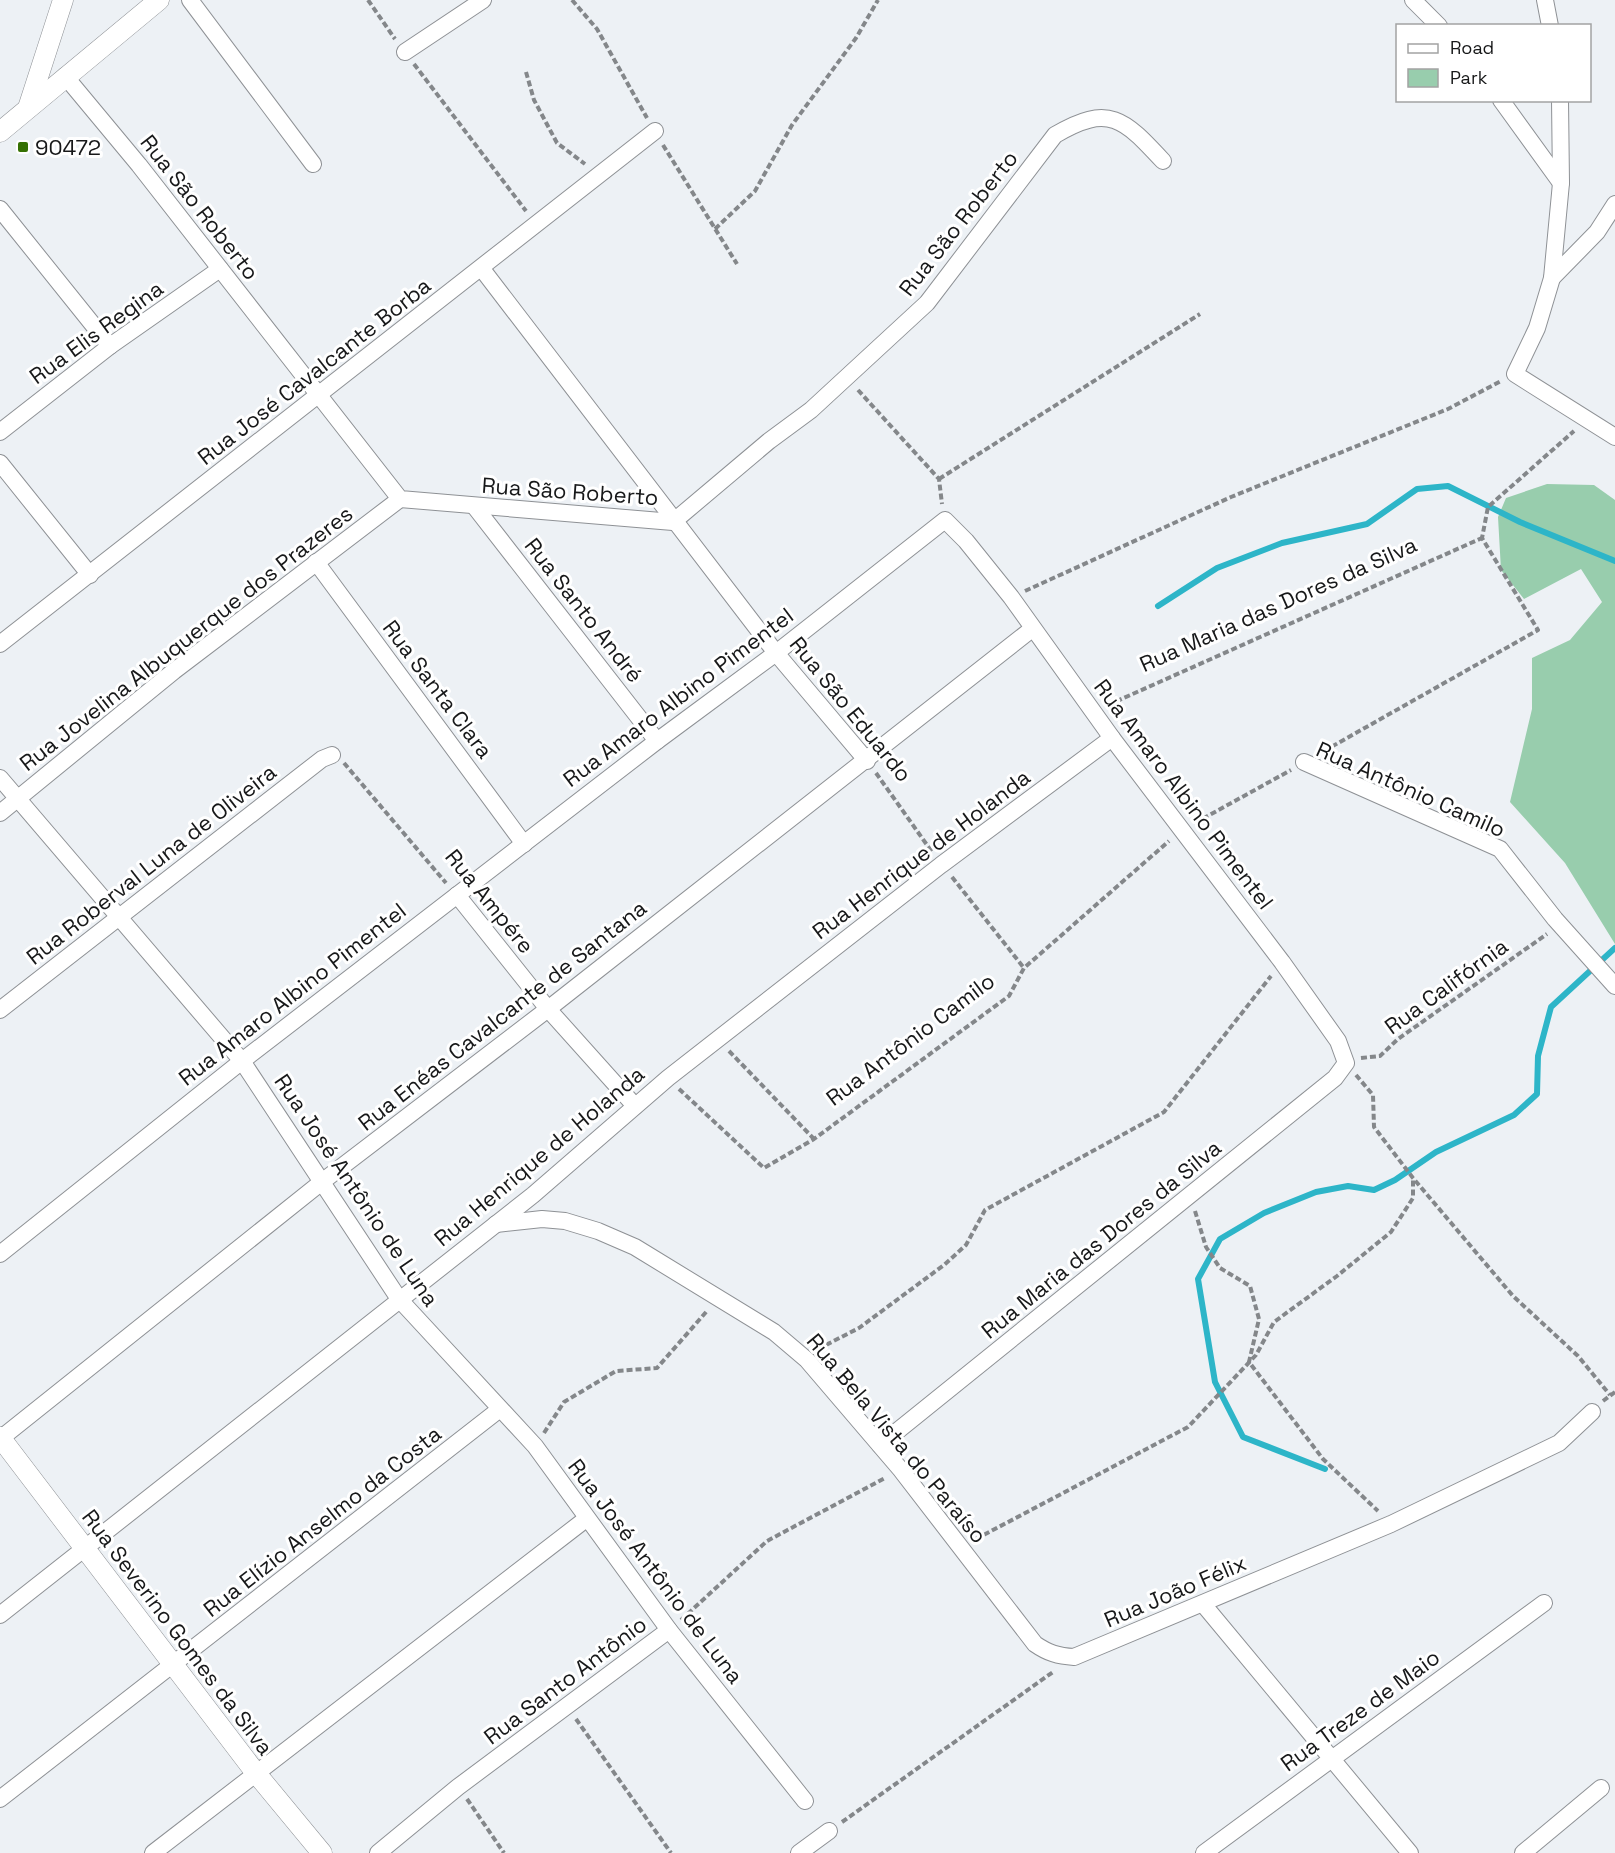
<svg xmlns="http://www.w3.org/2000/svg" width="1615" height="1853" font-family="'Space Grotesk',sans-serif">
<rect width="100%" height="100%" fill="#edf1f5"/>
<!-- green -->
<polygon fill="#98cdad" points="1547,484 1594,485 1615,500 1615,944 1565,863 1510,802 1532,709 1532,658 1570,640 1602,602 1581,569 1524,599 1501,570 1498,517 1506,498"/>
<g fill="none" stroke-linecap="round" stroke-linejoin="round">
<!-- stream -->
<g stroke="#2db5c8" stroke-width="6">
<polyline points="1158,606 1217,568 1282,543 1367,524 1417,489 1448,486 1520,522 1615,561"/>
<polyline points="1325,1469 1243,1437 1215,1382 1198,1279 1220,1239 1264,1213 1316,1192 1348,1186 1374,1190 1395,1180 1436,1152 1514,1115 1537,1094 1538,1056 1551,1007 1615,948"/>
</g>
<!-- minor casing -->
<g stroke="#8e9195" stroke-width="18">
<g id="minor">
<polyline points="190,0 313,164"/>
<polyline points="1413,0 1439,26"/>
<polyline points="1545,0 1550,26"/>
<polyline points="405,52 483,0"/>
<path d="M65,76l74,89 261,334 273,23 96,-81 42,-31 116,-107 128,-168c54,-32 69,-16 108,26"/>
<polyline points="1501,100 1561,183"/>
<polyline points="1560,100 1561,183 1552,278 1537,328 1515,374 1615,437"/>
<polyline points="0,209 110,346"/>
<polyline points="482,269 776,653 867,761"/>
<polyline points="1552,278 1597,232 1615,204"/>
<polyline points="0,432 110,346 220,269"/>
<polyline points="0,463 90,575"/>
<polyline points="475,507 657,741"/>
<polyline points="316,562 524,844"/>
<polyline points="0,644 655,131"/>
<polyline points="1304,762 1500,849 1555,919 1615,986"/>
<polyline points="0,778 242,1061 399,1299 535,1446 669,1630 805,1801"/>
<polyline points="0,813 174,671 400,499"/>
<polyline points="457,895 548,1009 635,1106"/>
<polyline points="0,1010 322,759 332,755"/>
<path d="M496,1224l46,-5 23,2 33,10 37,16 139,85 33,28 94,110 134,174c13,9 23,12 39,13l317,-133 168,-81 33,-31"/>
<polyline points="0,1254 242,1061 657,741 776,653 945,520 966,541 1011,597 1112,738 1282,962 1338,1041 1346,1063 1335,1078 880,1445"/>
<polyline points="0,1439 323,1181 548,1009 1032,629"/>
<polyline points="1203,1604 1410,1853"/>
<polyline points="0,1615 533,1195 668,1078 941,865 1112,738"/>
<polyline points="0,1799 500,1409"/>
<polyline points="153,1853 586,1519"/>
<polyline points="378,1853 458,1787 669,1630"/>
<polyline points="799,1853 829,1831"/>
<polyline points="1204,1853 1544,1603"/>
<polyline points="1523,1853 1601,1788"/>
</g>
</g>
<!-- tertiary casing -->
<g stroke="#8e9195" stroke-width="21">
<g id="tertiary">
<polyline points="28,108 63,0"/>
<polyline points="0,132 159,0"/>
<polyline points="0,1437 255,1772 322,1853"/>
</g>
</g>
<!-- path -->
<g stroke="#84878a" stroke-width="4" stroke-dasharray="6 3" stroke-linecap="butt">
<polyline points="368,0 395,39"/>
<polyline points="572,0 597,29 647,118"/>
<polyline points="414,64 526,211"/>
<polyline points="526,72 534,100 557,143 585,164"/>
<polyline points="663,145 737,264"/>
<polyline points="715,229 755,191 792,125 856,38 878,0"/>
<polyline points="858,390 939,479 942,504"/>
<polyline points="939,479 1200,314"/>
<polyline points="1025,591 1231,497 1448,409 1501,381"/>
<polyline points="1108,705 1482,538"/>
<polyline points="1324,751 1538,630 1482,538 1488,507 1574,431"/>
<polyline points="344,763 446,883"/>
<polyline points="876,773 932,852"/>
<polyline points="1195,823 1291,770"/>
<polyline points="952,877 1024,968"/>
<polyline points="729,1051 814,1139"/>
<polyline points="1361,1058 1380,1056 1398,1039 1547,934"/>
<polyline points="1356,1075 1373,1095 1374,1127 1413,1178 1513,1296 1578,1356 1610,1395"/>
<polyline points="679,1089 764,1168 814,1139 1009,996 1024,968 1169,841"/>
<polyline points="1195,1211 1206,1247 1220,1268 1250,1286 1259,1319 1249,1362 1323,1459 1378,1511"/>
<polyline points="818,1349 859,1328 944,1265 966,1245 985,1210 1164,1112 1271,976"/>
<polyline points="1603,1401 1615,1392"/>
<polyline points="544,1433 564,1402 616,1371 657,1368 707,1311"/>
<polyline points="976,1539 1188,1427 1256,1355 1274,1322 1337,1276 1391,1232 1413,1198 1413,1179"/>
<polyline points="681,1620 767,1541 885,1478"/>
<polyline points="576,1719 671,1853"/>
<polyline points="467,1799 504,1853"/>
<polyline points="842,1822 1053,1672"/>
</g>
<!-- minor -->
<use href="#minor" stroke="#fff" stroke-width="16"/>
<!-- tertiary -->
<use href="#tertiary" stroke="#fff" stroke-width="20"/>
</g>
<!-- markers -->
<rect fill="#367103" stroke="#fff" stroke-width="2" x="17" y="141" width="12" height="12" rx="3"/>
<g text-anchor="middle" stroke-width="6" stroke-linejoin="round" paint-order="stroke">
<!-- poi labels -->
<g font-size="22" fill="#171819" stroke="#fff" text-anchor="start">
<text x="35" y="155">90472</text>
</g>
<!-- street labels -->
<g font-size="22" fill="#171819" stroke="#fff">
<text transform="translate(200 207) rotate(52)" y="8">Rua São Roberto</text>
<text transform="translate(958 223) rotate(-52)" y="8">Rua São Roberto</text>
<text transform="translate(96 332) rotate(-36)" y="8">Rua Elis Regina</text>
<text transform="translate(314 371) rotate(-38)" y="8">Rua José Cavalcante Borba</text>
<text transform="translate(570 491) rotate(4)" y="8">Rua São Roberto</text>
<text transform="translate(1278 604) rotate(-24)" y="8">Rua Maria das Dores da Silva</text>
<text transform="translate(584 610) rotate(52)" y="8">Rua Santo André</text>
<text transform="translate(186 638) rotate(-38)" y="8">Rua Jovelina Albuquerque dos Prazeres</text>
<text transform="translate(438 689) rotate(53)" y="8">Rua Santa Clara</text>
<text transform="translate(678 697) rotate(-37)" y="8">Rua Amaro Albino Pimentel</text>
<text transform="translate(851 709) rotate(51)" y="8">Rua São Eduardo</text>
<text transform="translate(1411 789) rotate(24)" y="8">Rua Antônio Camilo</text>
<text transform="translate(1184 794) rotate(53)" y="8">Rua Amaro Albino Pimentel</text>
<text transform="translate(921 854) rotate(-37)" y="8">Rua Henrique de Holanda</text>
<text transform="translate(151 864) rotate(-38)" y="8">Rua Roberval Luna de Oliveira</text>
<text transform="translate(490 901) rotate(51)" y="8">Rua Ampére</text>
<text transform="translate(1446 986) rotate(-36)" y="8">Rua Califórnia</text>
<text transform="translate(292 994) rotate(-38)" y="8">Rua Amaro Albino Pimentel</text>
<text transform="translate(502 1015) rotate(-38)" y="8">Rua Enéas Cavalcante de Santana</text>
<text transform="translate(910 1039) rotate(-37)" y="8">Rua Antônio Camilo</text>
<text transform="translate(539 1156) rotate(-40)" y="8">Rua Henrique de Holanda</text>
<text transform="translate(357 1190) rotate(56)" y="8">Rua José Antônio de Luna</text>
<text transform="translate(1101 1239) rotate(-39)" y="8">Rua Maria das Dores da Silva</text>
<text transform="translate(897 1438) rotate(50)" y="8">Rua Bela Vista do Paraíso</text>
<text transform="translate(322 1521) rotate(-38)" y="8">Rua Elízio Anselmo da Costa</text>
<text transform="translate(656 1571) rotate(53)" y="8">Rua José Antônio de Luna</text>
<text transform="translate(1175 1591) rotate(-23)" y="8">Rua João Félix</text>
<text transform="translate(178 1632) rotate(53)" y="8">Rua Severino Gomes da Silva</text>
<text transform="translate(565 1680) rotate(-37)" y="8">Rua Santo Antônio</text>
<text transform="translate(1360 1710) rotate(-36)" y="8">Rua Treze de Maio</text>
</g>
</g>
<!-- legend -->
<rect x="1396" y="24" width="195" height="78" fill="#ffffff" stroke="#a2a3a3" stroke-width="1.5"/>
<rect x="1408" y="44" width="30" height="9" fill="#ffffff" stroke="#a2a3a3" stroke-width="1.5"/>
<text x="1450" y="54" font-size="18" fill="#171819">Road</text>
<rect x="1408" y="69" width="30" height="18" fill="#98cdad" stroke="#a2a3a3" stroke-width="1.5"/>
<text x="1450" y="84" font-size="18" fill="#171819">Park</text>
</svg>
